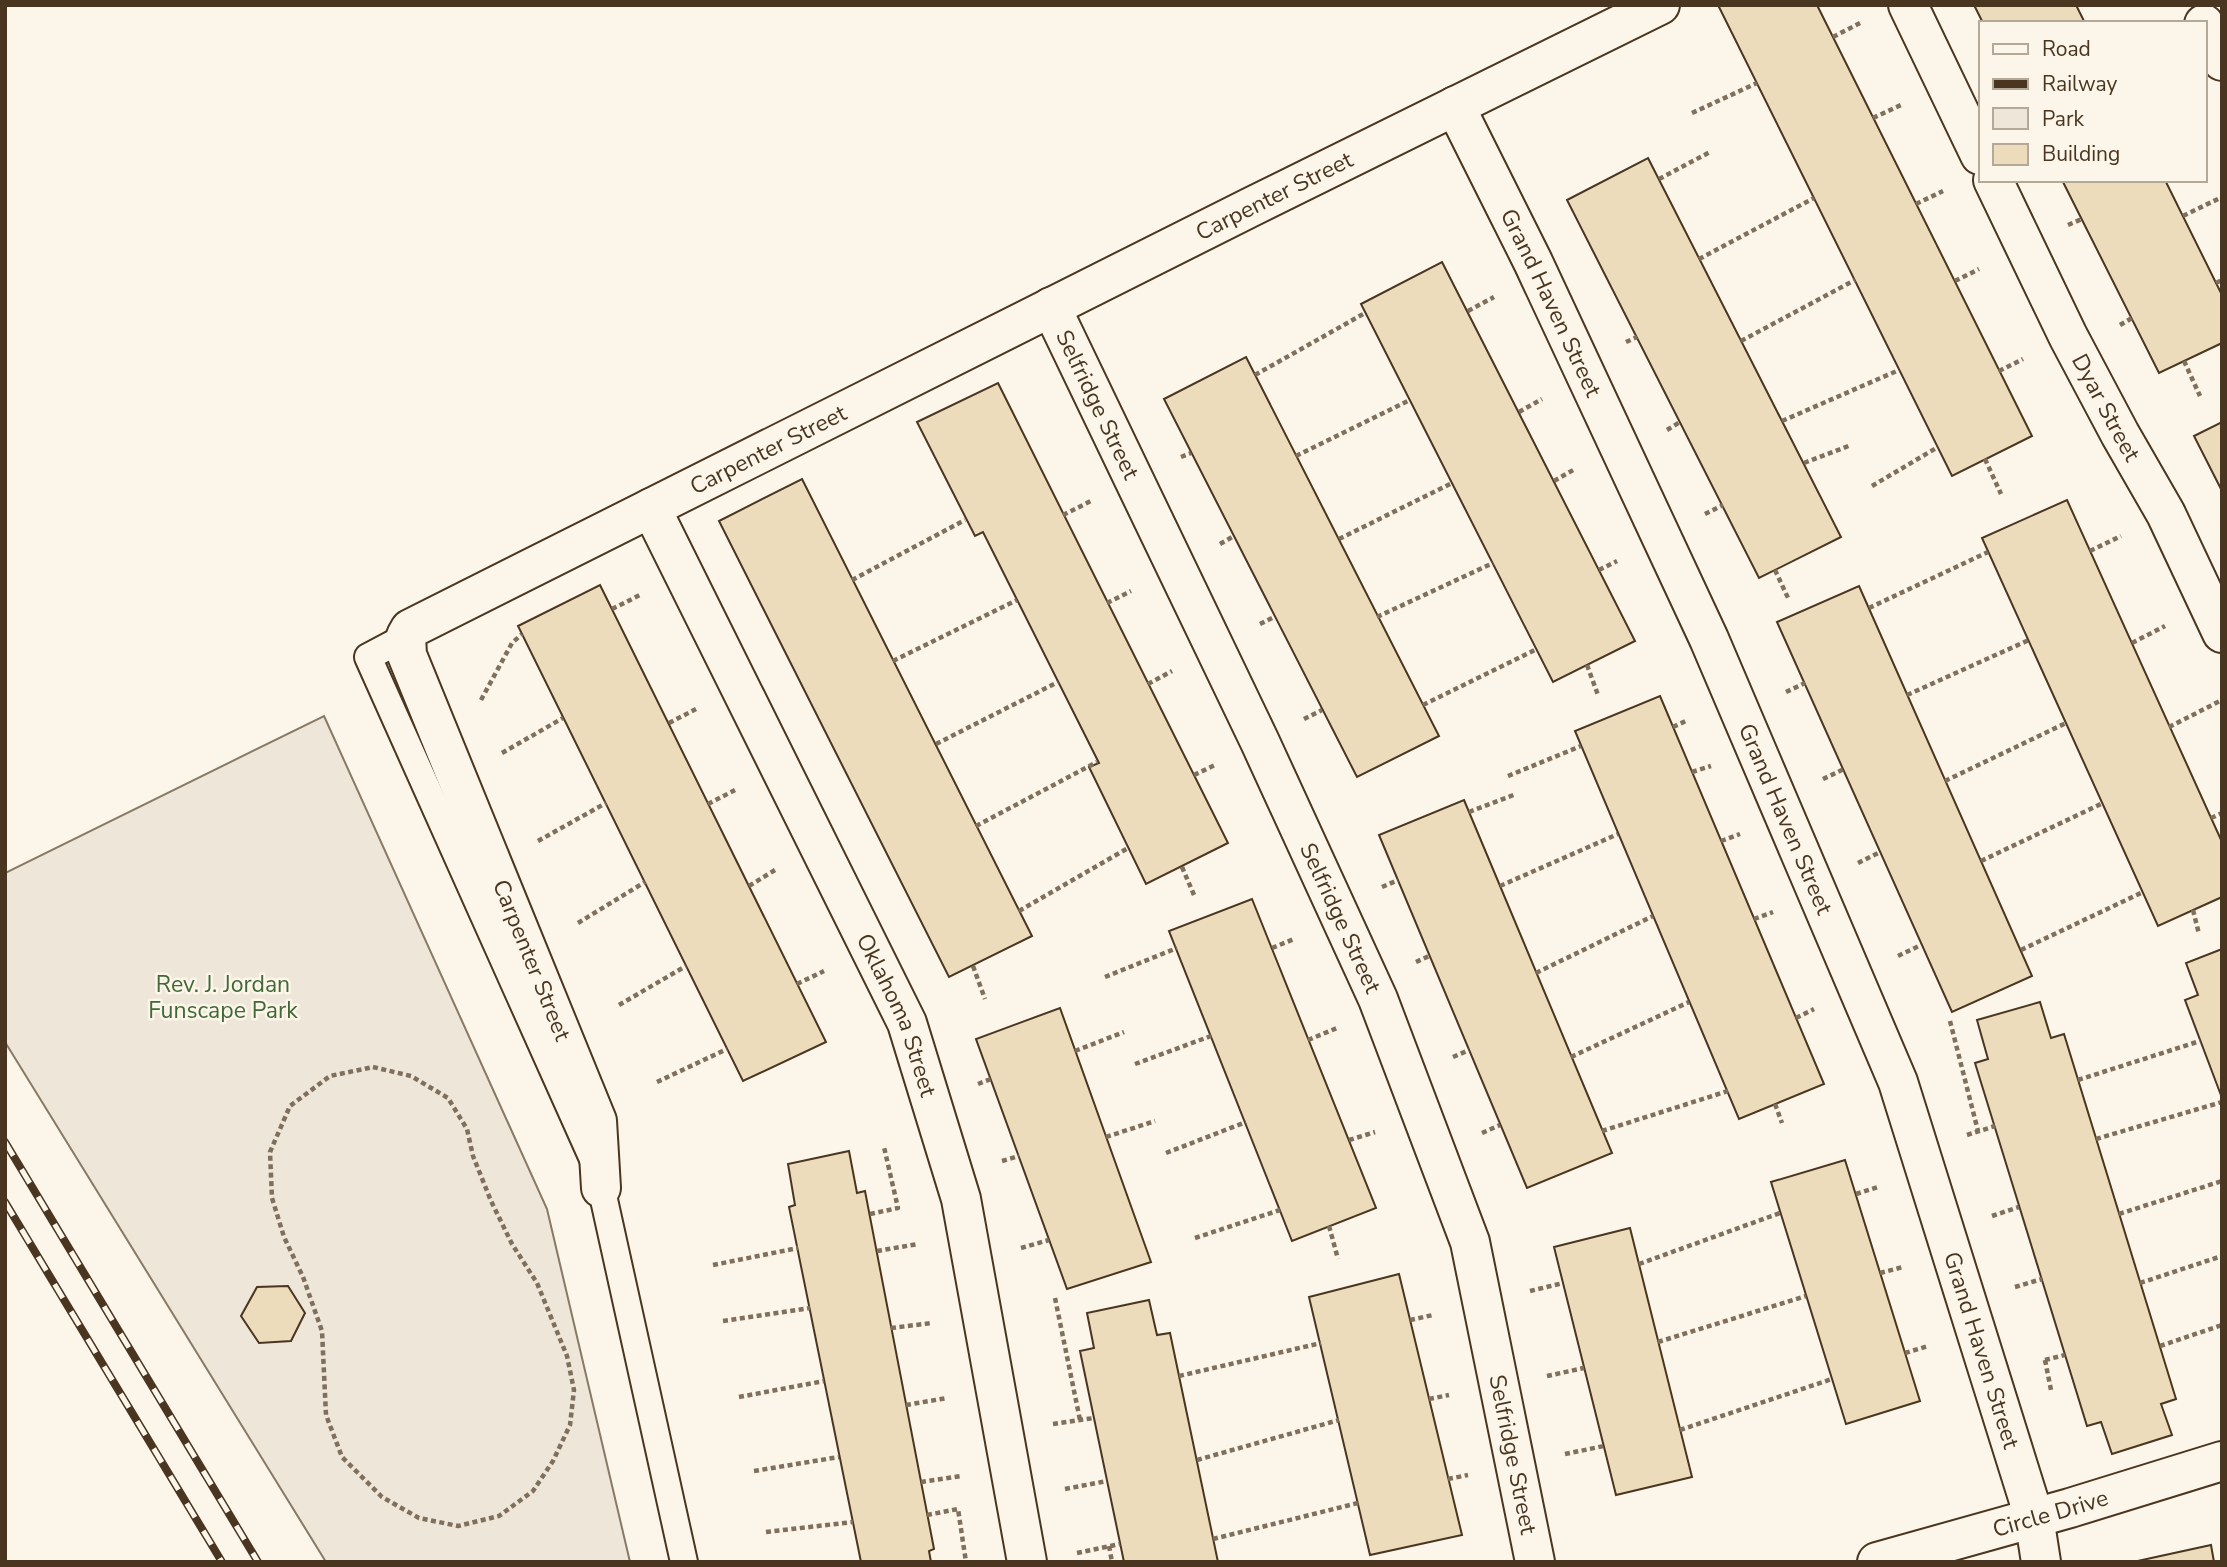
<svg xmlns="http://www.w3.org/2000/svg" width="2227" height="1567" font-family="'Nunito Sans',sans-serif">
<rect width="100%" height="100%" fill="#fbf6e9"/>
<!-- green -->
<polygon fill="#ede6d9" stroke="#887966" stroke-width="2" points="324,716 547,1209 630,1562 326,1562 5,1042 5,873"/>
<!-- building -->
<g fill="#ecdcbc" stroke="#4a3520" stroke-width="2">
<polygon points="1718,5 1817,5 2032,436 1952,476"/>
<polygon points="1974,5 2076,5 2085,23 1983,23"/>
<polygon points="1648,158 1841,537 1759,578 1567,200"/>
<polygon points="2062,180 2165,180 2222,295 2222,343 2159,373"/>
<polygon points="1442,262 1635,641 1553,682 1361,304"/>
<polygon points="1246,357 1439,736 1357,777 1164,399"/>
<polygon points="998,383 1228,843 1146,884 1089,767 1099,763 983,532 975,536 917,422"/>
<polygon points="2222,422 2222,491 2194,436"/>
<polygon points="802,479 1032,936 949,977 719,521"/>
<polygon points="2067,500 2222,842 2222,897 2158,926 1982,538"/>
<polygon points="600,585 826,1042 743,1081 518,626"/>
<polygon points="1859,586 2032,976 1952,1012 1777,622"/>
<polygon points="1660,696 1824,1084 1739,1119 1575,731"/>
<polygon points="1464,800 1612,1153 1527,1188 1379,835"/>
<polygon points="1252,899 1376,1208 1292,1241 1169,931"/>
<polygon points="2222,949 2222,1098 2185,1000 2198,995 2186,963"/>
<polygon points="2040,1002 2051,1038 2064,1034 2176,1399 2161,1404 2172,1435 2112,1454 2101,1422 2087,1426 1975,1063 1988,1059 1977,1020"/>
<polygon points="1060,1008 1151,1262 1067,1289 976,1039"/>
<polygon points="849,1151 857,1193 865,1191 934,1549 929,1551 931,1562 861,1562 789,1207 795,1205 788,1164"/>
<polygon points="1845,1160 1920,1401 1846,1424 1771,1182"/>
<polygon points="1630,1228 1692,1477 1616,1495 1554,1247"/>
<polygon points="1399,1274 1462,1535 1370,1555 1309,1297"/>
<polygon points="288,1286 305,1313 291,1341 259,1343 241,1316 257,1287"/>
<polygon points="1149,1300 1157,1335 1170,1333 1218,1562 1124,1562 1080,1351 1094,1348 1087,1313"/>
<polygon points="2211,1545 2214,1562 2133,1562"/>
</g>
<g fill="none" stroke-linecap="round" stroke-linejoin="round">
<!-- service casing -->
<g stroke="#4a3520" stroke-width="30">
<polyline id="service" points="417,631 368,657 597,1168 684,1562"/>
</g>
<!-- minor casing -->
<g stroke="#4a3520" stroke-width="42">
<g id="minor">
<polyline points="1908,5 1980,155"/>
<path id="s1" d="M1455,106l78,156 176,377 189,443 136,435 7,45"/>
<path id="s2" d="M1993,180l75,156 52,98 46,80 56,119"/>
<path id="s3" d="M1051,307l209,435 118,257 92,243 65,320"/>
<path id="s4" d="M651,508l256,515 54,176 66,363"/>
<path id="s5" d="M601,1188l-4,-67 -190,-466 -1,-19 4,-7 843,-423 407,-201"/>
<path id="s6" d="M1877,1562l193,-54 152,-47"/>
</g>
</g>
<!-- tertiary casing -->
<g stroke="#4a3520" stroke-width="42">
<polyline id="tertiary" points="2204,24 2222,61"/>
</g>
<!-- path -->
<g stroke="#7f6f5c" stroke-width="4.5" stroke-dasharray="5 3.5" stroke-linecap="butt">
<polyline points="1833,37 1860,23"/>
<polyline points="1692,113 1757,83"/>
<polyline points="1873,118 1901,105"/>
<polyline points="1659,179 1710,152"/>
<polyline points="1916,204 1943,191"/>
<polyline points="2183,216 2222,197"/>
<polyline points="2068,225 2082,219"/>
<polyline points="1699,259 1814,198"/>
<polyline points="1955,281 1979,269"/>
<polyline points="2216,283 2222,280"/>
<polyline points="1468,311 1494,297"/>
<polyline points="2120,325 2132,318"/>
<polyline points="1741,341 1855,280"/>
<polyline points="1626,342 1637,337"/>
<polyline points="2184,361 2200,396"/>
<polyline points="1999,371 2023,359"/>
<polyline points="1255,375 1365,313"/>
<polyline points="1519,412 1542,399"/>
<polyline points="1782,421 1899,370"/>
<polyline points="1667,430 1680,422"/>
<polyline points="1296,456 1410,400"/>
<polyline points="1181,457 1191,453"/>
<polyline points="1985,459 2001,494"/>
<polyline points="1804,463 1851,445"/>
<polyline points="1554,481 1575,469"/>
<polyline points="1872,486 1938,447"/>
<polyline points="1705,514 1723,505"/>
<polyline points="1063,515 1091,501"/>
<polyline points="1339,539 1452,483"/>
<polyline points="1220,544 1234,536"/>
<polyline points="2090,551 2121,536"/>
<polyline points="1599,570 1617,561"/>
<polyline points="1775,570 1789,600"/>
<polyline points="852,580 965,520"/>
<polyline points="1107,603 1131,591"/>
<polyline points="1869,608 1988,552"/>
<polyline points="612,609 640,595"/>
<polyline points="1377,617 1493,563"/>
<polyline points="1260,624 1274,617"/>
<polyline points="2132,643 2165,626"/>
<polyline points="893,661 1017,600"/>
<polyline points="1587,665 1598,695"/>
<polyline points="1148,684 1172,671"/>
<polyline points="1786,692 1805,683"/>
<polyline points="1907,695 2029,640"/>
<polyline points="481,700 512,643 522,634"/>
<polyline points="1423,705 1537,649"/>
<polyline points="1304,719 1322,710"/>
<polyline points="669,723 696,709"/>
<polyline points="1673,727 1688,720"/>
<polyline points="2169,727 2222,700"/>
<polyline points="936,744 1058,682"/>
<polyline points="502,753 563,718"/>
<polyline points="1692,772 1711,766"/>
<polyline points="1194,775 1215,765"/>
<polyline points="1508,776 1581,746"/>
<polyline points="1823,779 1844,769"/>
<polyline points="1945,781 2066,723"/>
<polyline points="708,804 735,790"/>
<polyline points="1469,812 1516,794"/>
<polyline points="2211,818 2222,813"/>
<polyline points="976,826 1097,762"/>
<polyline points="538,841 606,803"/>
<polyline points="1721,841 1740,834"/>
<polyline points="1981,861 2103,803"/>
<polyline points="1858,863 1880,852"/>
<polyline points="1182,867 1194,895"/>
<polyline points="749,886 775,870"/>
<polyline points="1500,886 1618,834"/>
<polyline points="1382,887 1398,880"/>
<polyline points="2193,910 2199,934"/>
<polyline points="1019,911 1128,848"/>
<polyline points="1754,919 1773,912"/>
<polyline points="578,923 645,882"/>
<polyline points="1272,948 1294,939"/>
<polyline points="2021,950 2143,892"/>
<polyline points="1898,956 1921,945"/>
<polyline points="1416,962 1429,956"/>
<polyline points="973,966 985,999"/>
<polyline points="1536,973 1653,916"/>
<polyline points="1105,977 1177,948"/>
<polyline points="797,984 824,971"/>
<polyline points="619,1005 686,966"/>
<polyline points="1796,1018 1814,1009"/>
<polyline points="1950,1021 1978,1131"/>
<polyline points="1308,1040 1337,1028"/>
<polyline points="1075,1051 1124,1032"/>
<polyline points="1453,1057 1469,1050"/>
<polyline points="1571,1057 1689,1002"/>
<polyline points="1135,1064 1211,1036"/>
<polygon points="373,1067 411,1076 448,1098 467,1129 473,1156 491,1201 512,1244 537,1283 567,1356 574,1390 570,1425 553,1461 533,1491 499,1516 458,1526 419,1518 382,1497 342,1457 326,1415 322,1331 303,1277 284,1237 272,1198 270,1152 290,1106 330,1076"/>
<polyline points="2078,1080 2200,1041"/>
<polyline points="657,1082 727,1049"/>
<polyline points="978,1084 991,1079"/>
<polyline points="1775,1104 1782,1123"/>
<polyline points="1602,1131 1728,1091"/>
<polyline points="1482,1133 1500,1125"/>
<polyline points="1967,1135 1995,1126"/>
<polyline points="1106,1137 1155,1121"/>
<polyline points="2096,1139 2222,1102"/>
<polyline points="1349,1140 1375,1132"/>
<polyline points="1166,1153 1246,1122"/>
<polyline points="1002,1161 1019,1156"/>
<polyline points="1856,1194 1878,1187"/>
<polyline points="870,1214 898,1208 884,1147"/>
<polyline points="2119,1214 2222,1181"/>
<polyline points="1992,1216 2019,1207"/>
<polyline points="1329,1226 1338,1259"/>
<polyline points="1195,1238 1280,1210"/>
<polyline points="1021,1248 1049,1240"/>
<polyline points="877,1251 918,1244"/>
<polyline points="1639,1264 1780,1213"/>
<polyline points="713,1265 798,1248"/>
<polyline points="1880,1273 1903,1267"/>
<polyline points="2140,1283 2222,1256"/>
<polyline points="2015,1287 2042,1279"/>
<polyline points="1530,1291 1563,1283"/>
<polyline points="1055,1298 1080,1420"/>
<polyline points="1410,1320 1433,1315"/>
<polyline points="723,1321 810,1308"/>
<polyline points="891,1328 932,1323"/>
<polyline points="1658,1342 1806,1296"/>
<polyline points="2160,1346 2222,1325"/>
<polyline points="1905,1353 1928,1346"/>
<polyline points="2045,1360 2051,1390"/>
<polyline points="2045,1360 2065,1355"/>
<polyline points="1179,1376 1321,1343"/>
<polyline points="1547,1376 1584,1368"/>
<polyline points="739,1397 824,1381"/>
<polyline points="1429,1399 1449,1395"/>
<polyline points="906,1405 947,1398"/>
<polyline points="1053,1424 1094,1418"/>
<polyline points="1680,1430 1832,1379"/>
<polyline points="1565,1454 1604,1446"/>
<polyline points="1197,1460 1339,1420"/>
<polyline points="754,1471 839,1457"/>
<polyline points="1448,1479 1468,1475"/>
<polyline points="921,1482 961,1476"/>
<polyline points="1065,1489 1107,1481"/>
<polyline points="927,1515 958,1509 966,1562"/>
<polyline points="766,1532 853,1522"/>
<polyline points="1213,1539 1358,1503"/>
<polyline points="1109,1546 1112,1562"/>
<polyline points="1077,1553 1120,1544"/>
</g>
<!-- service -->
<use href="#service" stroke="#fbf6e9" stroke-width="26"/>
<!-- minor -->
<use href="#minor" stroke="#fbf6e9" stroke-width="38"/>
<!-- tertiary -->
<use href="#tertiary" stroke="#fbf6e9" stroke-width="38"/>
<!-- rail casing -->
<g stroke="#4a3520" stroke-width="8">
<g id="rail">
<polyline points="5,1142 258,1562"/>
<polyline points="5,1202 222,1562"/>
</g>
</g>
<!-- rail -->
<use href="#rail" stroke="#fbf6e9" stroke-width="5" stroke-dasharray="16" stroke-linecap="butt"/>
</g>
<g text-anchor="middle" stroke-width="5" stroke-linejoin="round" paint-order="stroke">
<!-- street labels -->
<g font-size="23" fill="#4a3520" stroke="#fbf6e9">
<text dy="8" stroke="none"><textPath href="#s5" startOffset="1564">Carpenter Street</textPath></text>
<text dy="8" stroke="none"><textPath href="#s1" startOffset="219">Grand Haven Street</textPath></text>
<text dy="8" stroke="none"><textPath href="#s3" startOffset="108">Selfridge Street</textPath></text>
<text dy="8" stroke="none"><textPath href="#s2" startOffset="254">Dyar Street</textPath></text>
<text dy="8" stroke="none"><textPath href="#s5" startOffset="998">Carpenter Street</textPath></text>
<text dy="8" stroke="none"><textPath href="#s1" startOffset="786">Grand Haven Street</textPath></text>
<text dy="8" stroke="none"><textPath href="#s3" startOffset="676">Selfridge Street</textPath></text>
<text transform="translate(532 960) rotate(68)" y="8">Carpenter Street</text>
<text dy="8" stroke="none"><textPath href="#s4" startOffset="564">Oklahoma Street</textPath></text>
<text dy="8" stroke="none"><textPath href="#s1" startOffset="1353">Grand Haven Street</textPath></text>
<text dy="8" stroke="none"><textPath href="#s3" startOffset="1242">Selfridge Street</textPath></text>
<text dy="8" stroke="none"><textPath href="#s6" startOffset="180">Circle Drive</textPath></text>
</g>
<!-- park labels -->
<g font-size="23" fill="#436837" stroke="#fbf6e9">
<text x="223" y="992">Rev. J. Jordan<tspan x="223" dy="26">Funscape Park</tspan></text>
</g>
</g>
<!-- border -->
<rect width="2227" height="1567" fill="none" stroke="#4a3520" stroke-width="14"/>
<!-- legend -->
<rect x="1979" y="21" width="228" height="161" fill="#fbf6e9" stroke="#b4a999" stroke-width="2"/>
<rect x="1993" y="44" width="35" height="10" fill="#fbf6e9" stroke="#b4a999" stroke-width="2"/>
<text x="2042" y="56" font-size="21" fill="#4a3520">Road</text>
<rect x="1993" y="79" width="35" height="10" fill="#4a3520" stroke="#b4a999" stroke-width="2"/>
<text x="2042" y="91" font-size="21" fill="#4a3520">Railway</text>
<rect x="1993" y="108" width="35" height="21" fill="#ede6d9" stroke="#b4a999" stroke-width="2"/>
<text x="2042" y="126" font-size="21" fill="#4a3520">Park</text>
<rect x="1993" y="144" width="35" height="21" fill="#ecdcbc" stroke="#b4a999" stroke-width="2"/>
<text x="2042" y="161" font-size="21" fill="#4a3520">Building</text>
</svg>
